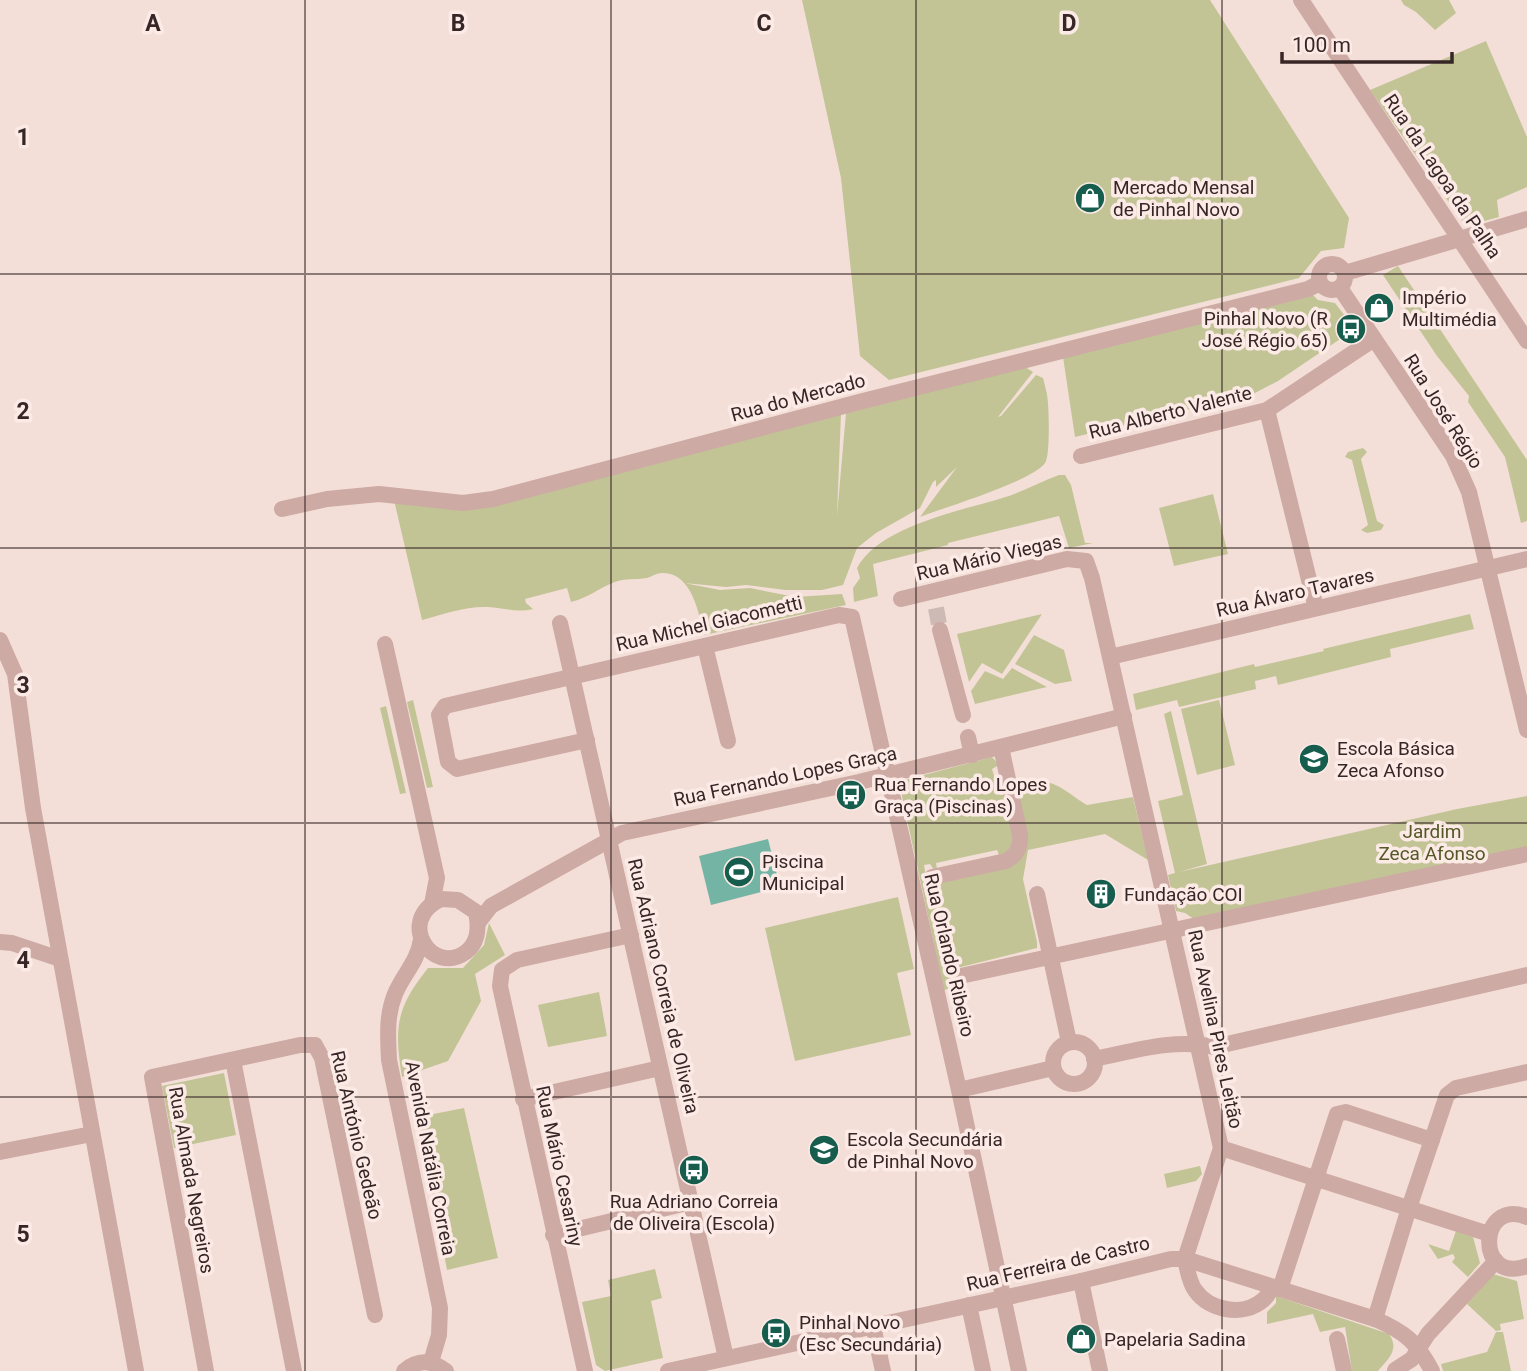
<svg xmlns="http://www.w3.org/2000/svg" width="1527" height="1371" font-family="Roboto,sans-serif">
<rect width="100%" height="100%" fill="#f4dfd8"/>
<!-- green -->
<g fill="#c2c496">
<polygon points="802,0 1210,0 1349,218 1344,248 1321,251 1299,278 889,380 860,356 841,178"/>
<polygon points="1401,0 1449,0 1456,13 1435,30 1416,12 1404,5"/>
<polygon points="1486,41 1527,137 1527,187 1497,200 1499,217 1470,225 1462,221 1370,90"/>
<polygon points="1398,266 1527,460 1527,521 1521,523 1505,457 1468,402 1469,396 1437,356 1383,275"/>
<polygon points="1312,294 1318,300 1335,303 1355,329 1278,381 1253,394 1075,437 1063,357"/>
<path d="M1025,367l8,5 -35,45 3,-1 35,-41 7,3c2,8 5,18 5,26 1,11 2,53 -3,59 -14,19 -100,44 -125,54l37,-50 -21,20v-7l-3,2 -13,26 -44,25 -19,15 -14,37 -21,5h-37l-39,-5 -20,2 -42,-4 36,7 30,-2 45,9 47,-3 4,11 -142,30c-5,-21 -12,-63 -42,-62 -5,0 -9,3 -15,5 -11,2 -22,0 -32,4 -17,6 -24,15 -44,20l-4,-14 -42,11 1,4 7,6c-16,4 -30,-1 -45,-2 -22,-1 -45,7 -66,13l-28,-120 70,6 377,-93 -4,103 9,-103z"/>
<polygon points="1363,448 1367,452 1361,459 1377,521 1384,525 1381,530 1367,533 1361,530 1368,525 1352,460 1345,457 1348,452"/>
<path d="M1059,475h6l6,10 14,58h8l-24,5 -10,-32 -111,27v2l-75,19 5,32 -24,6 -1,-14 7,-10 -3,-10c23,-43 108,-58 152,-72 17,-6 33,-15 50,-21z"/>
<polygon points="1213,494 1228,554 1174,566 1159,508"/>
<polygon points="1042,614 1002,674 982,663 969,682 957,634"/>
<polygon points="1470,614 1474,629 1390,649 1391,657 1278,685 1276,676 1255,681 1256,689 1179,707 1177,700 1136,710 1133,694 1254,664 1255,667 1324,651 1323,649"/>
<polygon points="1034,635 1064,650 1072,681 1055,684 1015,664"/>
<polygon points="1012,668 1047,687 975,704 971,691 985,671 1003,679"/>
<polygon points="413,700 433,787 427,788 407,702"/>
<polygon points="1219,700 1235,765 1197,775 1181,709"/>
<polygon points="386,706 406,793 400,794 380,708"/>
<polygon points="1171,711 1207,864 1179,872 1457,809 1527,796 1527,848 1197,921 1185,913 1176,911 1168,875 1175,873 1158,801 1183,795 1164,714"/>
<path d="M992,757l7,8 -7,4 8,26 5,-1c6,21 14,38 4,58l-10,3 -2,-5 -61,13 1,6 -3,1 -4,-6 -6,1 3,18 82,-20 18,-17 -9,-51c27,-28 45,-4 69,10l46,-8 15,63 -43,-26 -77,16 -5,29 14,63v6l-88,22 4,18 -9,2 -44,-203 1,-6z"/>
<polygon points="898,897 914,969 897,973 911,1035 795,1061 765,928"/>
<path d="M489,923l16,32 -30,19 6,27 -33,60 -46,16c-8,-50 -6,-69 26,-109h35l21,-23z"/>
<polygon points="599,992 607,1036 548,1047 538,1005"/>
<polygon points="224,1073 236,1135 174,1148 162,1086"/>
<polygon points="464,1108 498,1258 447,1270 418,1117"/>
<polygon points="1200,1166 1202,1174 1196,1181 1167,1188 1164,1174"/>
<polygon points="1456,1231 1473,1237 1480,1263 1468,1277 1452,1262 1455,1258 1453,1254 1438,1259 1428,1244 1449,1251"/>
<polygon points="655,1269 662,1298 651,1301 663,1358 605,1371 596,1365 582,1302 611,1296 608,1280"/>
<polygon points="1493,1274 1517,1281 1524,1319 1500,1324 1501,1330 1496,1331 1467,1304"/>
<path d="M1276,1296l113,38c11,16 -1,25 -11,37h-26l-7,-44 -25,5 -7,-18 -46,10v-12l9,-9z"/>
<polygon points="1496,1332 1503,1332 1511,1371 1443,1371 1441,1364 1487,1352"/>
</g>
<!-- water -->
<polygon fill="#74b4a5" points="768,839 780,887 711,905 699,856"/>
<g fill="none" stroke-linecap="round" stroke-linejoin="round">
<!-- minor-tunnel -->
<polyline stroke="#cebab4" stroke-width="16" stroke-dasharray="16 8" stroke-linecap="butt" points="936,608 940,630"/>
<!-- minor -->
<g stroke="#cdaaa3" stroke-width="16">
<polyline points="1301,0 1527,341"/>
<circle cx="1332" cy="277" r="13"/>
<polyline points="1345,273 1527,219"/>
<polyline points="1340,288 1453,456 1469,492 1527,730"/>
<polyline points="1267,410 1316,608"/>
<polyline points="1081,456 1267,410 1374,339"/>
<polyline points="282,509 327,499 379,494 463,503 493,499 863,401 1308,289 1320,283"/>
<polyline points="901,599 1067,559 1086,561 1092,578 1221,1148 1185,1259"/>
<polyline points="560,623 726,1358"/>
<polyline points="940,630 963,715"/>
<polyline points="0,640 15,674 33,808 136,1371"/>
<polyline points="385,644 437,878 432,904"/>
<polyline points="705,646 728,741"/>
<polyline points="1110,657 1527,559"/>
<polyline points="968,737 972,755"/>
<polyline points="587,740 457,769 448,762 439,715 445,706 839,615 852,617 959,1090 1019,1371"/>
<path d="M932,877l74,-16c11,-6 15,-14 14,-26l-19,-88"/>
<polyline points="1037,894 1069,1042"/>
<path d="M441,899l17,1 18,12c3,15 3,30 -10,40 -34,25 -71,-32 -25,-53z"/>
<polyline points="478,923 491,906 622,833 859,782 1124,716"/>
<path d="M421,939c-3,23 -18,35 -26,55 -9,22 -7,43 -6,66l51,248 -1,27 -8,27"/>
<polyline points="0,942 12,943 60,959"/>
<polyline points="956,977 1527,854"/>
<circle cx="1074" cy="1063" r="21"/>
<path d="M1094,1059c40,-8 80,-21 120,-12l313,-72"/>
<polyline points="233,1060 294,1371"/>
<polyline points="959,1090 1053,1068"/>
<polyline points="523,1099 660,1068"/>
<polyline points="1221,1148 1489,1234"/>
<polyline points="0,1152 92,1134"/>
<path d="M1527,1217c-49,-20 -52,68 0,49"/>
<polyline points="553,1235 691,1202"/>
<path d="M1185,1259c2,9 4,23 10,31 14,21 49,27 68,10 4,-3 7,-9 10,-13"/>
<polyline points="1081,1281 1100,1371"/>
<polyline points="1280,1289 1337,1114 1346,1112 1432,1140"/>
<polyline points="969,1305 983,1371"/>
<polyline points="1375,1319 1409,1208 1447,1095 1456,1088 1527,1072"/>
<polyline points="873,1326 883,1371"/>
<polyline points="1337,1339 1344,1371"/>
<polyline points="1395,1370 1412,1359 1428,1334 1496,1261"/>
<polyline points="206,1371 152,1077 300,1045 315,1045 322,1058 375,1315"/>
<path d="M404,1371c14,-12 28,-11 42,0"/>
<polyline points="585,1371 500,986 502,970 517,960 631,935"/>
<path d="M668,1371l413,-90 90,-22h14l190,60c30,13 42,23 57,52"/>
</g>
</g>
<!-- grid -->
<path fill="none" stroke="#372626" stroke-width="2" stroke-opacity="0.55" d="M305,0v1371M611,0v1371M916,0v1371M1222,0v1371M0,274h1527M0,548h1527M0,823h1527M0,1097h1527"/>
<!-- icons -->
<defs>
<g id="shop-disc" transform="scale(1.575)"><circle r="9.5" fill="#175d4e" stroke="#fbeae5"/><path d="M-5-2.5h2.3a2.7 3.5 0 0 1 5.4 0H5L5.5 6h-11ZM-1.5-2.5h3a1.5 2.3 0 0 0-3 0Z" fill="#fff"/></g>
<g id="bus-disc" transform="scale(1.575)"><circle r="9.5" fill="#175d4e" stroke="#fbeae5"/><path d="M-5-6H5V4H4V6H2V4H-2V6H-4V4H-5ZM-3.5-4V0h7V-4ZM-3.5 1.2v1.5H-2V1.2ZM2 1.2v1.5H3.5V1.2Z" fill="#fff"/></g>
<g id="school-disc" transform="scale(1.575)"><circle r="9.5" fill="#175d4e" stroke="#fbeae5"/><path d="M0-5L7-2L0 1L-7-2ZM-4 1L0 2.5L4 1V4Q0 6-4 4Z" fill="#fff"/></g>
<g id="stadium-disc" transform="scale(1.575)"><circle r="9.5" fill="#175d4e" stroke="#fbeae5"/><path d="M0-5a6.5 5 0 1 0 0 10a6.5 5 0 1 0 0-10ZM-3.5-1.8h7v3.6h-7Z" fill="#fff"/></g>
<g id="building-disc" transform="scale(1.575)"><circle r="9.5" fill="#175d4e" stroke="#fbeae5"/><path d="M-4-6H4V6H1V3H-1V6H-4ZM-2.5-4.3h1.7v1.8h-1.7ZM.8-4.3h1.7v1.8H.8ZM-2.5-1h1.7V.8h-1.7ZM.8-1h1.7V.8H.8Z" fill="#fff"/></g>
</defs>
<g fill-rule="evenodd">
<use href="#shop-disc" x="1090" y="198"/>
<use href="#shop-disc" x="1379" y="308"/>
<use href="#bus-disc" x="1351" y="329"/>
<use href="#school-disc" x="1314" y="759"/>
<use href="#bus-disc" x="851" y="795"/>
<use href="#stadium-disc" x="739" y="872"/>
<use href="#building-disc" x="1101" y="894"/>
<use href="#school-disc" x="824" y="1150"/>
<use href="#bus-disc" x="694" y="1170"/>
<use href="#bus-disc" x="776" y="1333"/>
<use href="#shop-disc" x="1081" y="1339"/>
</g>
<g text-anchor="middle" stroke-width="7" stroke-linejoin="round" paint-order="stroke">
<!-- street labels -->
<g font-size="19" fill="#372626" stroke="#fbeae5">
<text transform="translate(1443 176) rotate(56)" y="7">Rua da Lagoa da Palha</text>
<text transform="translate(798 397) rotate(-15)" y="7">Rua do Mercado</text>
<text transform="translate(1444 411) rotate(58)" y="7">Rua José Régio</text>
<text transform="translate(1170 412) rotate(-14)" y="7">Rua Alberto Valente</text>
<text transform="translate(989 557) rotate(-13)" y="7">Rua Mário Viegas</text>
<text transform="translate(1295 592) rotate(-13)" y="7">Rua Álvaro Tavares</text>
<text transform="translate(709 623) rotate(-13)" y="7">Rua Michel Giacometti</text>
<text transform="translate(785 776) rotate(-12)" y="7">Rua Fernando Lopes Graça</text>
<text transform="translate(950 955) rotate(77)" y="7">Rua Orlando Ribeiro</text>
<text transform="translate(664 986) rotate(77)" y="7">Rua Adriano Correia de Oliveira</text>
<text transform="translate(1216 1029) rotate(78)" y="7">Rua Avelina Pires Leitão</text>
<text transform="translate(357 1135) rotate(77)" y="7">Rua António Gedeão</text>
<text transform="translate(431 1158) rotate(79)" y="7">Avenida Natália Correia</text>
<text transform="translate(560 1166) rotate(78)" y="7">Rua Mário Cesariny</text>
<text transform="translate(192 1180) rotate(80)" y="7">Rua Almada Negreiros</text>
<text transform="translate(1058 1263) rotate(-13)" y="7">Rua Ferreira de Castro</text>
</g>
<!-- poi labels -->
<g font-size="19" fill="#372626" stroke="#fbeae5" text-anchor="start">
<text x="1113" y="194">Mercado Mensal<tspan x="1113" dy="22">de Pinhal Novo</tspan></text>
<text x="1402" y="304">Império<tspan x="1402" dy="22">Multimédia</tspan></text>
<text x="1328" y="325" text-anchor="end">Pinhal Novo (R<tspan x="1328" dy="22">José Régio 65)</tspan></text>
<text x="1337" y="755">Escola Básica<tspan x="1337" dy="22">Zeca Afonso</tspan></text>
<text x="874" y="791">Rua Fernando Lopes<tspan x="874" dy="22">Graça (Piscinas)</tspan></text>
<text x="762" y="868">Piscina<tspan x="762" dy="22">Municipal</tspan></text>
<text x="1124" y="901">Fundação COI</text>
<text x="847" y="1146">Escola Secundária<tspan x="847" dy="22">de Pinhal Novo</tspan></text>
<text x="694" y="1208" text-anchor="middle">Rua Adriano Correia<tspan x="694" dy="22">de Oliveira (Escola)</tspan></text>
<text x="799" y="1329">Pinhal Novo<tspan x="799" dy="22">(Esc Secundária)</tspan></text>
<text x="1104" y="1346">Papelaria Sadina</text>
</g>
<!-- park labels -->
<g font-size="19" fill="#545827" stroke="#fbeae5">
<text x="1432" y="838">Jardim<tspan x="1432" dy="22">Zeca Afonso</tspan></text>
</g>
</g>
<g font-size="23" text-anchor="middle" font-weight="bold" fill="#372626" stroke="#fbeae5" stroke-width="7" stroke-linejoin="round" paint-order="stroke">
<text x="153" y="31">A</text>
<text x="458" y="31">B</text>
<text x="764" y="31">C</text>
<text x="1069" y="31">D</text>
<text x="23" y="145">1</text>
<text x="23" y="419">2</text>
<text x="23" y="693">3</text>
<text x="23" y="968">4</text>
<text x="23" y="1242">5</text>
</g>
<!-- scale -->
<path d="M1282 52v10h170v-10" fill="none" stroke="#372626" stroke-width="3.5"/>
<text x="1292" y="52" font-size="21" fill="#372626" stroke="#fbeae5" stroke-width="5" paint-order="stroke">100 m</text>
</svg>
